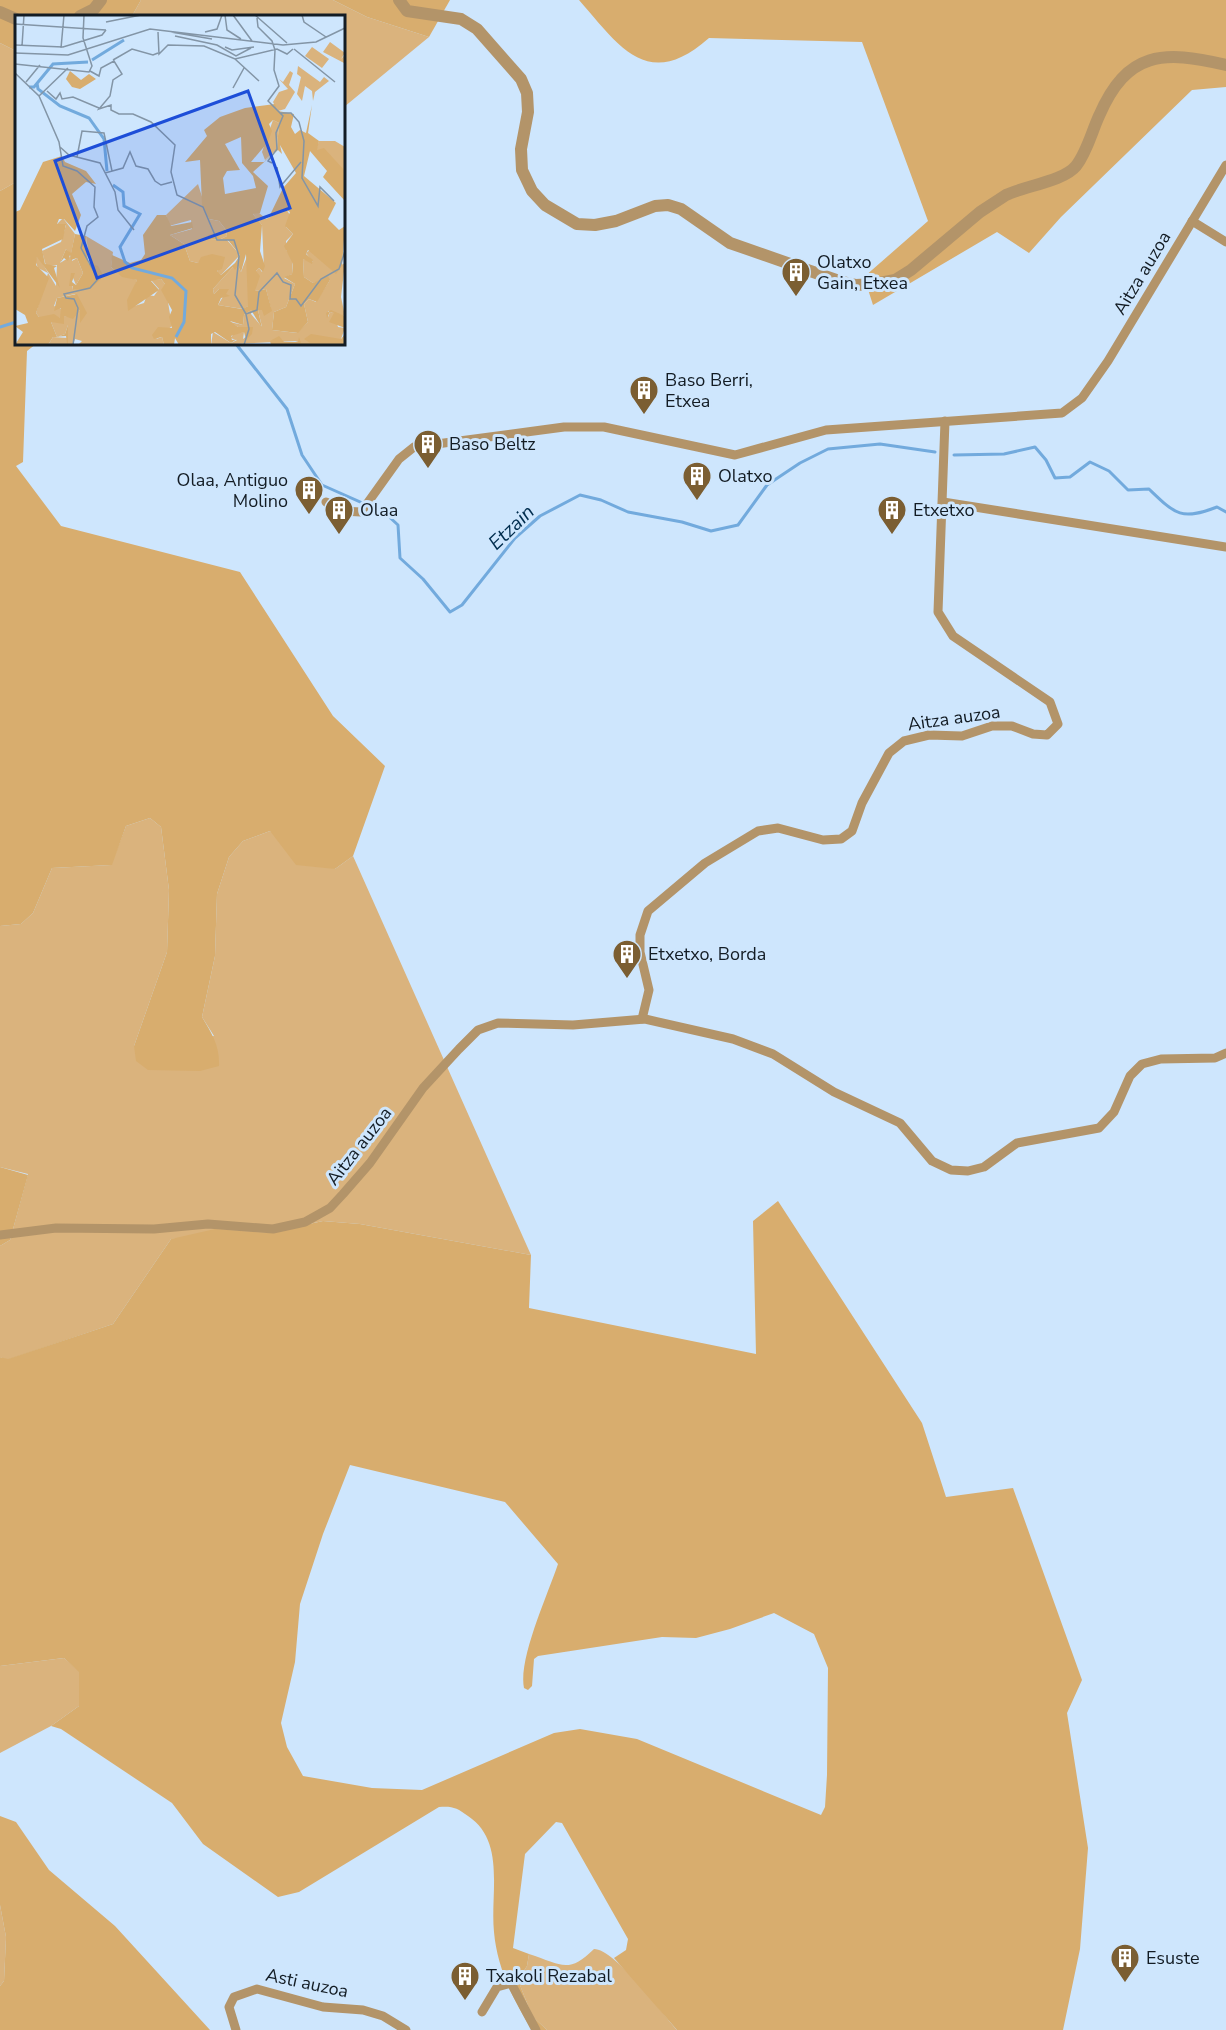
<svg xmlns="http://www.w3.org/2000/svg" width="1226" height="2030" font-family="'Nunito Sans',sans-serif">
<rect width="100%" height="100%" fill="#cee6fd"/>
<!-- green -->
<g fill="#dab37d">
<polygon points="141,0 333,0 367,17 429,37 344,107 344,16 132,16"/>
<polygon points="0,43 16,51 16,182 0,191"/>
<polygon points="150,818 161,827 169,890 167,952 134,1046 214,1036 202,1017 215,956 217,894 229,857 243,841 270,831 335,869 353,856 531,1255 360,1224 323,1221 267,1233 171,1239 113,1324 7,1360 0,1357 0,1246 10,1240 28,1174 0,1167 0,926 21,924 33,913 52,868 111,865 126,826"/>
<polygon points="64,1658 79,1671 79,1706 51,1726 0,1753 0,1666"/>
<polygon points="0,1905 6,1937 4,1981 0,1986"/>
<path d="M594,1949c21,0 68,64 83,81h-130l-15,-14 -14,-36 9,-14 2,-12c32,10 39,21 65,-5z"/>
</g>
<!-- forest -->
<g fill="#d8ad6e" fill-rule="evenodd">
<polygon points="0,0 141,0 132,16 16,16 16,51 0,43"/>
<polygon points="333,0 450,0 429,37 367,17"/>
<path d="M579,0h647v87l-34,3 -131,127 -32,36 -32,-21 -124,73 -9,-28 64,-56 -66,-179 -153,-4c-61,54 -89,9 -130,-38z"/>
<path d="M16,182v162h20l-9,7 -4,111 -7,4 45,60 179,46 93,144 52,50 -32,90 -18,13 -39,-4 -26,-34 -27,10 -14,16 -12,37 -2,62 -13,61c10,17 18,29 17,49l-19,5 -52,-1 -12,-9 -2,-15 33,-94 2,-62 -8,-63 -11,-9 -24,8 -14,39 -60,3 -19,45 -12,11 -21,2v-735z"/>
<polygon points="0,1167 28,1175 10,1240 0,1246"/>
<path d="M778,1201l144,222 24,74 67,-9 69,192 -15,33 21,135 -8,101 -17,81h-386l-63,-72 12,-8 2,-11 -66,-116 -6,-1 -31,32 -12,94 16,6 -2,12 -9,14 14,36 15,14h-15c-19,-30 -35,-63 -38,-98 -4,-39 12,-91 -26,-116 -11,-8 -15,-10 -29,-9l-140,85 -21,5 -75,-53 -31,-41 -111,-74 -10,-3 28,-20v-34l-15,-14 -64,8v-309l8,2 105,-35 58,-85 44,-10 52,4 56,-12 37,3 171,31 -2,53 227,46 -3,-133zM350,1465l155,37 53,62c-10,30 -40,95 -34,124l4,2 4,-4 2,-27 4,-3 124,-19 34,1 34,-9 44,-16 40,21 14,34 -1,107 -2,32 -4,8 -184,-76 -57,-10 -26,4 -132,57 -50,-2 -69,-12 -16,-29 -6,-24 14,-61 5,-58 23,-70z"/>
<polygon points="0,1816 16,1822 49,1870 115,1926 210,2030 0,2030 0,1986 4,1981 6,1937 0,1905"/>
</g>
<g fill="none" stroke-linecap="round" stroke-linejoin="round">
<!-- stream -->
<g stroke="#72aadd" stroke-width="3">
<polyline points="0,327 16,322"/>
<polyline points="236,344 287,409 302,455 322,485 385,513 398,525 400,558 423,579 450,612 462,605 515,538 540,516 580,495 601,500 628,512 682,522 711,531 738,525 767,485 800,463 828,449 880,444 935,452"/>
<path d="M954,455l50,-1 31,-7 11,13 9,18 15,-1 20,-15 19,9 19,19 21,-1c26,25 32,32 68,18l9,5"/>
</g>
<!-- minor -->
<g stroke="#b39469" stroke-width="9">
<polyline points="1192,221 1226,242"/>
<polyline points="326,502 342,511 361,512 399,459 414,447 564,427 604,427 735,455 826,430 1062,413 1082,398 1108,361 1226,165"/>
<polyline points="943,502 1226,547"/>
<polyline points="642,1019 649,990 640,952 640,935 648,911 705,863 758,831 778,828 823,840 841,839 852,831 862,803 889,753 904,741 929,735 962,736 992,726 1012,726 1033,734 1047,735 1058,724 1050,702 953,636 938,612 945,421"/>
<polyline points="0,1235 56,1228 154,1229 208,1224 273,1229 305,1222 330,1208 343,1194 370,1163 423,1088 459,1049 478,1030 498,1023 573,1025 645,1019 733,1039 773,1054 834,1092 900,1123 932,1161 951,1170 968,1171 984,1167 1017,1143 1099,1128 1114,1112 1130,1076 1142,1064 1161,1059 1215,1058 1226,1053"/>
<polyline points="482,2012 497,1987 511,1983 536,2030"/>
<polyline points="236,2030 229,2007 234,1997 257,1989 323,2007 363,2010 383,2016 406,2030"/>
</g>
<!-- tertiary -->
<g stroke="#b39469" stroke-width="12">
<path d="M399,0l8,11 54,8 16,10 44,50 6,14 1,19 -7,37 1,21 10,21 13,14 32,19 18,1 21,-4 39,-15 13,-1 13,4 49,34 109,38 17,4 19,-1 20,-4 16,-10 69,-58 26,-17c19,-9 58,-14 70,-29 11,-14 16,-35 23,-50 28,-65 64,-66 127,-51"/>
<polyline points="0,12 16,19"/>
<polyline points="80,16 94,9 101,0"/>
</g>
</g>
<!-- icons -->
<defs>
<g id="building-pin" transform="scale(1.5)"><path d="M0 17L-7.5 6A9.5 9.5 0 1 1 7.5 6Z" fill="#7b5e32" stroke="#cee6fd"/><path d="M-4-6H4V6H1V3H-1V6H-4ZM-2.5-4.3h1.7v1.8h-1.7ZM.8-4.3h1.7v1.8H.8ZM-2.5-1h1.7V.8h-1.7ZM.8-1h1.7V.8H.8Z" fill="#fff"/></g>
</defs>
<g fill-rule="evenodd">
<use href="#building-pin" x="796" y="272"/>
<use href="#building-pin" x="644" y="390"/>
<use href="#building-pin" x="428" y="444"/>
<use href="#building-pin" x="697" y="476"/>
<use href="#building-pin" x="309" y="490"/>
<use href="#building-pin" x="339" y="510"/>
<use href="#building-pin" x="892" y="510"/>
<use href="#building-pin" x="627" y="954"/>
<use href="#building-pin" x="1125" y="1958"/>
<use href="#building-pin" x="465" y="1976"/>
</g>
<g text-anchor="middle" stroke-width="6" stroke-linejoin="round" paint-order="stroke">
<!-- poi labels -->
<g font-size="18" fill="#131c24" stroke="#cee6fd" text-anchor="start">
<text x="817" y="268">Olatxo<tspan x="817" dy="21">Gain, Etxea</tspan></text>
<text x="665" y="386">Baso Berri,<tspan x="665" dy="21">Etxea</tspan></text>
<text x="449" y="450">Baso Beltz</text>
<text x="718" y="482">Olatxo</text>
<text x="288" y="486" text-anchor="end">Olaa, Antiguo<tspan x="288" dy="21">Molino</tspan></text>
<text x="360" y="516">Olaa</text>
<text x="913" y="516">Etxetxo</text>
<text x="648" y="960">Etxetxo, Borda</text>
<text x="1146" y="1964">Esuste</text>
<text x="486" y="1982">Txakoli Rezabal</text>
</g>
<!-- street labels -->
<g font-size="18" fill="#131c24" stroke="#cee6fd">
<text transform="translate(1142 273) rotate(-59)" y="6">Aitza auzoa</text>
<text transform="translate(954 718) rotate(-8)" y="6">Aitza auzoa</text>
<text transform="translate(359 1146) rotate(-52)" y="6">Aitza auzoa</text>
<text transform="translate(307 1983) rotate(12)" y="6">Asti auzoa</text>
</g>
<!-- water labels -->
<g font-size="20" font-style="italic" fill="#002d4e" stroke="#cee6fd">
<text transform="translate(511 527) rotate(-44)" y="7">Etzain</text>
</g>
</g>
<!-- overview -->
<g transform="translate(15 15)">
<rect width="330" height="330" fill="#cee6fd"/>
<path d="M315,27l15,11 -4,6 4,-4 -1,8 -21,-11zM297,32l17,12 -7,9 -17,-12zM283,51l22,16 4,-5 5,4 -14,11 -2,9 -1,-10 -7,-5 -3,15 -5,-7 4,-17 -4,-3zM275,56l3,2 -4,12 6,7 -10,17 -7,2 -5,-9 6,-10 9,-3 -9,-10 4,3zM258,105l6,3 -2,26 -12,11 -3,-8zM304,126h16l10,6v24l-29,-21zM183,169l11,35 10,2 7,9 1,6 -6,3h-12l18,1 13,15 -19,20 -4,-3 6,-10 -14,-5 -11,6 -8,-2 -6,-17 -14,-9 22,-6 -1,-9 -22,6 -3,-11zM271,194l4,6 -4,12 7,7 -7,7v9l7,9 -1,15 -8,4 11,6 -9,23 -12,5 -2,18 25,3 11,-11 -4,-18 5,-5 7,3 14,-22 -17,3 -9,-6 -1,-18 10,3 -7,-9 5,-4 21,21 13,-7 -4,34 4,19 -17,-5v6l2,-5 4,1 4,14 7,1 -4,11 4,6h-58l11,-4 -87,4 2,-13 18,11 6,-3 -7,-2 5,-5 9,-1 -1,7 7,-5 1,-7h-13l-8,-5 13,3 1,-10 8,-6 -1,5 11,13 -4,-17 13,-1 -5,-20 -11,2 1,-20 3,-3 3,4 2,-4 -2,-43 -9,-11 4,-3 9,8zM48,203l12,16 -4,20 -5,-5 -6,14 13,-8 -1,6 5,-3 6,15 -7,12 -5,-12 2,17 4,-1 13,-25 -4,-28 27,16 -2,15 7,6 19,7 -9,28 16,-5 3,-8 7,1 5,-7 -8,-9 10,-1 4,5 7,42 -16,13 6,-2 2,8h-86l4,-4 -7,-2 -2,6h-25l5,-8 15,1v-13l-3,9 -8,3 -6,-15 13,-1v-5l8,1 8,-7v12l1,-18 -6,-10 -18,4 -3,8 8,3 -1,9 -22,-1 -3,-4 12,-40 -10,-5 -3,-8 3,-4 18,30 1,-21 -11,1 -4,-15 19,-9 5,-17 -9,-1zM233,239v52l-5,3 -25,-4 9,-15 -8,-1 -5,5 -1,-5 20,-22 5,-1 3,6z" fill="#dab37d"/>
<path d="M55,56l11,9 8,-6 7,5 -16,10 -8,-2 -6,-8zM260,89l3,7 16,3 -3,13 4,7 5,-4 6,3 6,-28 -4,28 11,8 -2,9 7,-2 21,23v30l-22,-24 4,-6 -17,-20 -6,25 32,27 -8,16 11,11 6,-4 -3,40 -6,8 -28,-24 -2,4 7,6 -1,4 -9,-5 1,18 9,6 15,-7 2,4 -13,22 -8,-3 -5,5 4,18 -10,11 -26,-3 2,-18 12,-5 9,-23 -11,-7 8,-3 1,-10 -9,-18 9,-12 -8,-8 5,-14 -5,-3 -15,6 13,-27 13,-15 -16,-28 2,9 -4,-4 -25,22 15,14 -8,27 -7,1 9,11 -2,26 5,15 -2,6 -4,-4 -3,3 4,5 -5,15 11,-2 6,22 -8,5 -2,-6h-4l4,18 -11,-18 -7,5 -1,10 -13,-4 8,6h15l-1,7 -6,6 -2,-8 -13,4 1,4 5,-1 -6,4 -16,-11 -4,2v11h-32l-4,-7 -1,7h-10l-2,-8 -8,2 -2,-4 6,-8 14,1 -3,-11 3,-7 -11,-20 4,-6 -4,-5 -10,2 8,9 -31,21 -1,-11 10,-20 -15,-3 -11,-10 1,-12 18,8 11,-3 4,-6 -2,-19 14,-20h9l5,11 21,-4 1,6 -23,7 14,9 6,17 8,2 3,-6 11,-3 13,3 -3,12 -5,2 4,4 14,-12 5,-8 -12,-15 -20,-1v-4l7,-1 6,5 6,-3 -1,-6 -7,-9 -10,-2 -7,-14 -2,-45 -15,2 22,-26 -3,-6 16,-13 25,-9zM258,105l6,3 -2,26 -13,13h-13l17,-20 4,-11 -3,-7zM226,122l1,26 11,13 3,12 -31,6 -2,-16 4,-7 13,-1 -15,-26zM231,239l2,52 -6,3 -24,-4 3,-7 9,-2 -4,-2 3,-5h-10l-5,5 -1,-5 20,-22 2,3 3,-4 3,6zM47,141l3,6 21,9 10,13 -10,-2 -14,12 9,21 -6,16 -11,-12h-5l-2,5h9l-3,15 -21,10 3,15 12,2 -3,2 6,20 -23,-31 -1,8 13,13 -13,35 3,4 15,-3 6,4 1,-10 -7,3 3,-13 20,-4 10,19 -7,10v-13l-7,9 -9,-3v8l-13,-2 6,15 8,-3 3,-9v18l-1,1 -1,-8 -13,1 -5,8h-33l8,-13 -8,-6 13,-3 -3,-8 -10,-6v-97l5,-2 23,-48zM60,219l11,2 2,27 10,3 4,7 -1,6 -10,9 -18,2v-4h-4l2,-13h4l-3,9 4,3 7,-12 -6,-15 -6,2 -1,-5 -2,6 -4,-3 -4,5 6,-14 5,4zM316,295l14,6v12l-16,-6 5,-9 -4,-1 -3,6 -1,-5zM296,319l30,5 4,-5v11h-74l-1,-4 9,-5 5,6h14l1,-5 2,6h9l-6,-4z" fill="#d8ad6e" fill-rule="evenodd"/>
<path fill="none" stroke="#72aadd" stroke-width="3" d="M77,45l32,-20M22,68l1,6 22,17 29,12 15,21 3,32M14,72h5l19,-23 35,-2M98,170l10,7 1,14 16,8 -20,33 5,15 7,6 40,10 14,13 -2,31 -8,15"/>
<path fill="none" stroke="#8395a6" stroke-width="1.5" d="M210,0l2,15 14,9M218,0l19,26M240,0l32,28M287,0l2,7 22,15M242,3l1,9 14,14 3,9 -1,20 5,16 -11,15 15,15 -7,17 1,16 -9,12 4,2M91,7l35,-7M0,9l91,6M143,17l1,22 9,-9 36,1 31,13 42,-10 10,5 6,-5M156,17l41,7M190,17l12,-3 5,-14M160,21l42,9 19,11 15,-8M0,30l48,2 39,-12 4,-5M7,31l2,-31M210,32l7,3 22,-3M46,33l3,-33M279,34l41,33M0,38l53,2 82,-26 133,16 33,-3 29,-14M220,44l24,22M98,45l19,-11 21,6 5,-2M0,49l74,8 3,-6 -9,-28 1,-23M75,56l9,5 2,-8 13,-7 8,13 -9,6 -3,16 -11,13 12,-4v5l8,4h14l18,8 24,23 -4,27 6,23 26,12 14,33h17l5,16 -4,39 11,19M0,58l24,23 20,46 4,24 14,5 18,16 -1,20 4,10 -11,9 -6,22 17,31 -8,9 -26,6 2,4 8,1 4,9 -5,37M11,67l14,-17M218,73l11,-20M32,76l9,8 4,-6 2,6 11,-2 26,11M24,81l29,-28M265,98h11l8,9 5,19 -2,37 16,28 2,-19 14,14M45,132l9,8 31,8 15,29 3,18 16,20M62,142l5,-26 22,2 8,38M262,152l3,20 21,-25M90,158l18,-5 7,-16 6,14 12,3 7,12 6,4 11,-3M231,299l11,-4 2,-18 18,-19 6,9 8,3 -1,14h6l5,7 20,-27 18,-10 6,-18M229,330l5,-16 -3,-15"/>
<path fill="#1d4ed8" fill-opacity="0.15" stroke="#1d4ed8" stroke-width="3" d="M233,76l42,117 -193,70 -42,-117z"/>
<rect width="330" height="330" fill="none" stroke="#131c24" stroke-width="3"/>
</g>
</svg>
